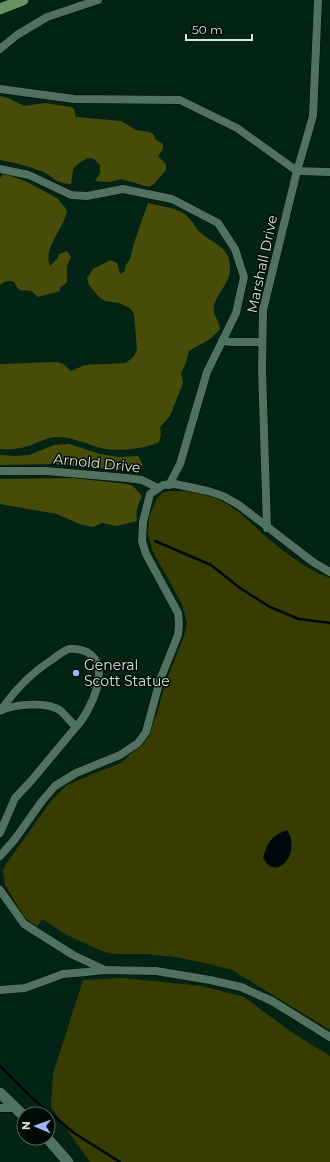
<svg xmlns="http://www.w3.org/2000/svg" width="330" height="1162" font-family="Montserrat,sans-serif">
<rect width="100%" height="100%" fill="#032415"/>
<!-- green -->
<g fill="#373c03">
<path d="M169,491c14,0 29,1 42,5 21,8 36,23 52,38 20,17 42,35 67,44v452l-98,-60 -22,-6 -35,-7 -30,-3h-30l-11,-2 -37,-17 -25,-16 -5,8 -13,-10 -19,-32 -2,-14 3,-7 45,-63 16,-16 28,-12 26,-10 25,-24 11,-25 8,-30 19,-48 3,-13 -5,-19 -29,-52 -5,-18 1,-18 8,-17 5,-6z"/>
<polygon points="123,978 202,986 244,997 290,1031 330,1056 330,1162 90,1162 51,1107 53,1074 83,980"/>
</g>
<!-- forest -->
<g fill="#474d09">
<path d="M0,96l8,2 16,8 21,-3 26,4 3,2 2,8 45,4 15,9 14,2 4,3 2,5 7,4v5l-5,7 8,8v6l-12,14 -5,3 -28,-8 -11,3 -15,-1 5,-8v-8l-6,-6 -6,-1 -9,5 -6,6 -2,15c-17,-1 -15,-6 -28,-12 -14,-6 -28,-9 -43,-12z"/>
<path d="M3,174l6,1 18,7 30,16 10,12c-2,18 -25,38 -17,56l7,-7 2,-5 8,-3 4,6 -4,9v16l-7,6v3l-22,6 -7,-6 -12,-1 -5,-8c-6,-2 -9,-1 -14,3v-107z"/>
<path d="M148,203c11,3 25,4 35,10 7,4 11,13 17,19 14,13 31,14 30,38 -1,14 -13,23 -16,36 -2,9 6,15 6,23l-10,10 -21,12 -4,14 -4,8 2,10 -13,33 -10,11 1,8 -2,7c-14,7 -43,10 -58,6 -15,-4 -28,-11 -44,-11 -12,0 -22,8 -32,10 -8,2 -17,3 -25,2v-85l57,-2 6,2 8,7 14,-6 41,-2 8,-7 3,-6 -3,-36 -4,-6 -11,-5 -14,-2 -6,-4 -10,-12 -2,-7 6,-9 17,-9 7,3 3,11 4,-2 2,-7 4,-6 4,-16z"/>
<path d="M69,444l31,10 19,3 19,-1 2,3 3,7c-20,8 -67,-1 -90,-2 -18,0 -35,1 -53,1v-10l14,1 15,-1 25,-10z"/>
<path d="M73,478l54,6 6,2 9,10c-4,8 -7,16 -5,25l-20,5 -15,-3 -9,4 -14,-3 -22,-10 -57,-10v-25z"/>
</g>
<!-- water -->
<path fill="#010809" d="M287,830c15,23 -11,53 -24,28 4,-15 8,-22 24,-28z"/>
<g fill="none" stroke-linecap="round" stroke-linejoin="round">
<!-- stream -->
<g stroke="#010809" stroke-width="2.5">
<polyline points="155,541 211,565 240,588 270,607 299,619 330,623"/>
<polyline points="0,1066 31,1097 74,1133 120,1162"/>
</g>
<!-- minor casing -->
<g stroke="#000c03" stroke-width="9">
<g id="minor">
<polyline points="0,49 17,35 47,17 98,0"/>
<polyline points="0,89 74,99 180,100 237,128 297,171 330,172"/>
<polyline points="0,169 29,175 71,195 87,196 123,189 172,199 218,223 235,249 244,277 236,313 207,372 180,464 169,485"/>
<polyline points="222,341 232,342 262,342"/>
<polyline points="0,471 46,471 127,478 142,480 158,488"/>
<polyline points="267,528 262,369 263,310 297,171 313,116 318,0"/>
<path d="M1,710c15,-22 30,-37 52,-51 5,-4 10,-8 16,-10 5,-1 13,1 18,3 26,14 3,60 -11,75"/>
<path d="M0,711c15,-7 47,-10 61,0 5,5 10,11 15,16l-45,54 -16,17 -15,35"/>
<polyline points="0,856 15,839 42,801 55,786 76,773 120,755 138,743 146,732 160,680 178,635 179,624 178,613 146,554 142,541 143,522 150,494 163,485 175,484 208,491 223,496 239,505 313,562 330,572"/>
<polyline points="0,890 24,924 73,955 103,969"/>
<polyline points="0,990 25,988 63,974 86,972 104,970 156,971 210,980 241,987 272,1001 330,1037"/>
<polyline points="0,1108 16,1108"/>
</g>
</g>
<!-- tertiary casing -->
<g stroke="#000c03" stroke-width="12">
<g id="tertiary">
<polyline points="0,1093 24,1116"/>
<polyline points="47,1138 68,1162"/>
</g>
</g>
<!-- primary casing -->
<g stroke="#000c03" stroke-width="12">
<polyline id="primary" points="0,9 23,0"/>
</g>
<!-- minor -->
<use href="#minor" stroke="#517260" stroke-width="8"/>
<!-- tertiary -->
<use href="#tertiary" stroke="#517260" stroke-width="11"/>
<!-- primary -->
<use href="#primary" stroke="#669361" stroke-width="11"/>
</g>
<!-- markers -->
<circle fill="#9fb3fd" stroke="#010a05" stroke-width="1.5" cx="76" cy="673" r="4"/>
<g text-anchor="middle" stroke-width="3" stroke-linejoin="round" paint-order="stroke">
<!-- street labels -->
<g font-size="14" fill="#d6e8dd" stroke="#010a05">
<text transform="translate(262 264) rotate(-78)" y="5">Marshall Drive</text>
<text transform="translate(97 463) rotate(6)" y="5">Arnold Drive</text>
</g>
<!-- poi labels -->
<g font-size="14" fill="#d6e8dd" stroke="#010a05" text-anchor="start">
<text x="84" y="670">General<tspan x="84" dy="16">Scott Statue</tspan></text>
</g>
</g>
<!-- north arrow -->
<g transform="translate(36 1126) rotate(272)"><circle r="19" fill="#010a05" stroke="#56635b"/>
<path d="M0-3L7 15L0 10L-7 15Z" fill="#9fb3fd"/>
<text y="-6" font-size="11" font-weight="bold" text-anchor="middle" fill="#d6e8dd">N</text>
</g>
<!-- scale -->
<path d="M186 34v6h66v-6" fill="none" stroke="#d6e8dd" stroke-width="2"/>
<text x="192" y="34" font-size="12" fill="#d6e8dd" stroke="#010a05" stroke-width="3" paint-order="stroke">50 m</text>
</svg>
